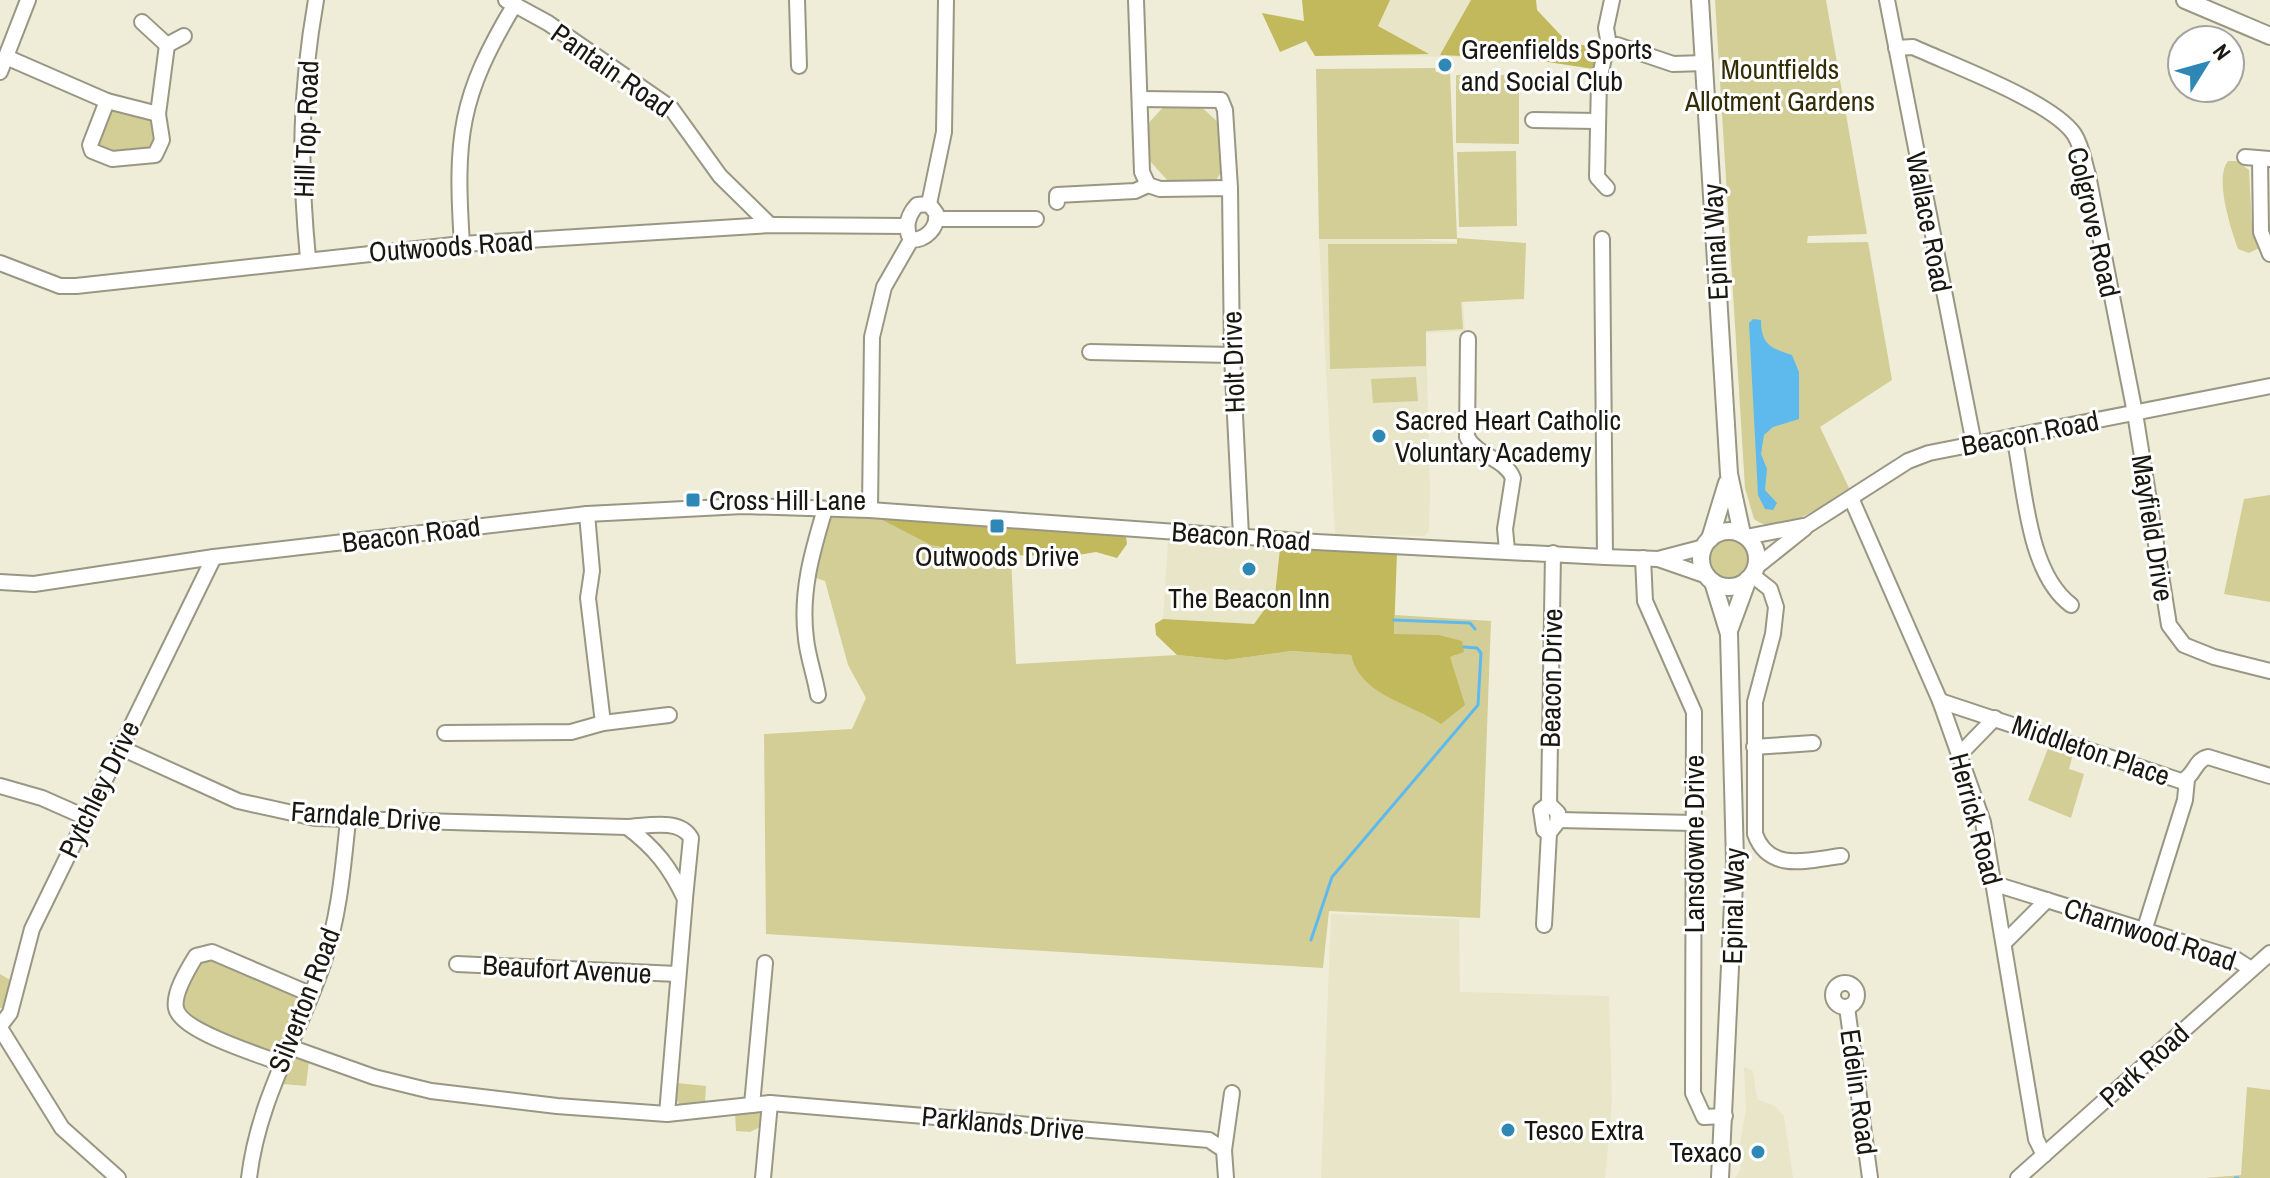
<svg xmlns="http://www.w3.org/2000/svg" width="2270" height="1178" font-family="'Archivo Narrow',sans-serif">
<rect width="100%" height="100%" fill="#efedd8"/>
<!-- built -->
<g fill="#e8e5c8">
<polygon points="1308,0 1536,0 1537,10 1569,44 1597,46 1594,69 1528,59 1332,54"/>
<polygon points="1319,239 1416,239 1459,243 1465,331 1426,333 1430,493 1429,531 1424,536 1335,534"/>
<polygon points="1168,543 1280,548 1275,595 1254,624 1163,619"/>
<polygon points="1331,914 1459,919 1460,992 1609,996 1612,1101 1605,1178 1321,1178"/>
<polygon points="1744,1067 1753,1071 1757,1099 1775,1106 1784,1116 1793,1178 1735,1178 1741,1168 1738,1156 1746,1109"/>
</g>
<!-- green -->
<g fill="#d3ce96">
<path d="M1715,0h111l41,234 -59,2 -1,7 61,-1 24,138 -72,47 29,61c-23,14 -69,52 -95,31l-9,-31z"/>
<polygon points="1435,68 1436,72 1450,73 1457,238 1526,243 1524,299 1461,302 1463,329 1426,331 1426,366 1330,369 1328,244 1457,244 1457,239 1319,239 1316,69"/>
<polygon points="1456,75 1519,75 1519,144 1456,143"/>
<polygon points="107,101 158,114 155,155 92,151"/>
<polygon points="1167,103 1197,103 1221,125 1223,169 1215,182 1169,182 1149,160 1145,127"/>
<polygon points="1516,151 1517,226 1459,227 1457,152"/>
<path d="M2228,161h9l12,9 3,57 7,21 -10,5 -11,-4c-7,-20 -24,-71 -10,-88z"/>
<polygon points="1416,377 1418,401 1373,403 1371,379"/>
<polygon points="2270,495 2270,602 2224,594 2244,499"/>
<path d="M869,513l120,42 22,1 5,108 161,-9 49,5 66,-9 59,4c8,40 61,48 90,68l9,-67h6l-62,-21 1,-20 96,6 -11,297 -151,-7 -6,57 -557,-34 -2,-200 88,-5 14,-31 -18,-33 -23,-84 -12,-4 16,-63z"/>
<circle cx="1729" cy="559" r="20"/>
<polygon points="2049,746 2073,754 2069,769 2084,774 2071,818 2028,800"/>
<polygon points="203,953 310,994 280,1063 176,1013 193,961"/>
<polygon points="0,974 12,981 2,1008 0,1008"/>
<polygon points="296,1057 309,1061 306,1086 283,1084"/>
<polygon points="677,1083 706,1086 705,1104 681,1106 677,1101"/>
<polygon points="2247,1087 2270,1090 2270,1178 2206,1178 2241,1175"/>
<polygon points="755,1110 762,1113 762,1126 750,1132 736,1131 735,1113"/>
</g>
<!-- forest -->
<g fill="#c2b85c">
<polygon points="1302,0 1390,0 1378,26 1429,54 1315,56 1306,41 1280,52 1262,13 1304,21"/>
<polygon points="1471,0 1536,0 1537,10 1569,44 1597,46 1594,69 1528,59 1440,55"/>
<polygon points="869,513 1125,529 1127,544 1117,558 1096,552 1072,556 989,555 931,545"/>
<path d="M1280,548l117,5 -3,81 45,1 23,6 2,11 -14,5 15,48 -24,19c-30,-21 -81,-28 -90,-69l-59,-4 -66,9 -49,-5 -21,-20 -1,-11 8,-5 91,5 21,-29z"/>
</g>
<!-- water -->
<path fill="#5eb9ed" d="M1753,319l8,1c0,24 9,28 31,35l7,17v47l-26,8 -9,8 -3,19 6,15 -2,21 12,13 -4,7 -8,-1 -7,-14 -9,-172z"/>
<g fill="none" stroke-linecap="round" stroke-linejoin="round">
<!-- stream -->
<g stroke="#5eb9ed" stroke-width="3">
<polyline points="1394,620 1470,623 1475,629"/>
<polyline points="1311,940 1332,877 1478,705 1481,653 1477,648 1464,647"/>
<polyline points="2235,1178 2238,1178"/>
</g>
<!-- minor casing -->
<g stroke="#999783" stroke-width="18">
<g id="minor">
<polyline points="506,0 548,23 671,108 720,176 770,225"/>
<polyline points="797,0 799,66"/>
<polyline points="1136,0 1142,172 1148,185 1160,189 1230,188 1232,355 1241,536"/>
<polyline points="1887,0 1974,444"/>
<polyline points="142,22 167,45 184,36"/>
<polyline points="1609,45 1606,28 1612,0"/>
<path d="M1896,48l17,-1c39,18 138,54 161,87 8,12 10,28 14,41l47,238 34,212 15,20 30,12 56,14"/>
<polyline points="6,57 107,101 158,114 167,45"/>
<polyline points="0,72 28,0"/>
<polyline points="1140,99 1221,100 1225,110 1230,188"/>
<polyline points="107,101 90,145 92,151 112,159 155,155 162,140 158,114"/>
<polyline points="1533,120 1597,121"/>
<polyline points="2245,157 2270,159"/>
<polyline points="2260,159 2261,232 2270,254"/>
<polyline points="1607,188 1597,177 1599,79 1607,46 1617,45 1673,64 1705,63"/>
<polyline points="1057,202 1057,195 1135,191 1148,185"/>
<polyline points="929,204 944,132 946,0"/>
<polyline points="937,219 1036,219"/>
<polyline points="1602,239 1605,557"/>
<path d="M462,244c-7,-107 -3,-147 53,-240"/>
<path d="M308,258c-9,-92 -8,-167 8,-258"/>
<polyline points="0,263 60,286 76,286 462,244 770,225 907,226"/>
<path d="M1468,339l-1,98c11,20 38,21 46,41l-8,51 2,21"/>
<polyline points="1090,352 1232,355"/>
<path d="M2014,436c11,51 13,136 57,169"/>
<polyline points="1851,498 1940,701 1983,822 2036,1139 2044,1155"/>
<path d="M870,510l2,-173 12,-50 27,-47c15,0 27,-12 25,-27l-7,-9 -12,1c-9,10 -13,22 -6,35"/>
<polyline points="1746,537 1808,525 1908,461 1929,453 2270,386"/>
<polyline points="1643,558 1645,601 1694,712 1693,1093 1704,1117 1725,1116"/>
<polyline points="1658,559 1707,576"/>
<polyline points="1755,568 1805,528"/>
<path d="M1752,575l18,14 6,18 -3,27 -18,68v132c14,39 53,26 86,22"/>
<polyline points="0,582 34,584 214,557 587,514 743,506 870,510 1316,542 1605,557 1658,559 1704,547"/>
<path d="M818,695c-3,-19 -10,-37 -12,-56 -6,-46 6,-87 19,-130"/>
<path d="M1940,701l241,80c14,-4 13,-21 27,-24l62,19"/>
<polyline points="603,723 669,715"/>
<polyline points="445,733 571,732 603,723 588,598 592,571 587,514"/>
<path d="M119,747l119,54 77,17 312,9c28,21 43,40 58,72l-18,215"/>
<polyline points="1754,747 1813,743"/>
<polyline points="1960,754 1995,718"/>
<polyline points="0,786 42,798 85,817"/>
<polyline points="1549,804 1553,553"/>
<polygon points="1549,804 1558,813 1557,823 1549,833 1544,830 1541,810"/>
<polyline points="1558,820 1694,823"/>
<path d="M627,827c20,-1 53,-9 64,11l-6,60"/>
<polyline points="1995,884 2234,958 2251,969"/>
<polyline points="1544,925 1549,833"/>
<polyline points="2144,931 2185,800 2187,779"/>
<polyline points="2005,942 2047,900"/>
<polyline points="457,964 677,974"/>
<circle cx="1845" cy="995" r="12"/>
<polyline points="1847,1007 1870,1178"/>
<polyline points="0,1026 10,1013 32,929 214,557"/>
<polyline points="0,1028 62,1128 118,1178"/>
<polyline points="287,1046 374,1077 431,1091 557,1106 667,1114 770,1103 1209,1140 1224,1150 1226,1178"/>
<path d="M280,1063c-22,-9 -100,-32 -104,-55 -3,-15 12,-39 20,-52l16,-4 98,42"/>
<polyline points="752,1105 765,963"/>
<polyline points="1224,1150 1232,1093"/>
<path d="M249,1178c9,-78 49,-141 74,-214 16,-46 20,-95 25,-144"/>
<polyline points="763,1178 770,1103"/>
<polyline points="2018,1178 2270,953"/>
</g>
</g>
<!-- major casing -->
<g stroke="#999783" stroke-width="20">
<g id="major">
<polyline points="1700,0 1729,474 1742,534"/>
<polyline points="2185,0 2270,36"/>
<circle cx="1729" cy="559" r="28"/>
<polyline points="1710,539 1727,483"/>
<polyline points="1713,582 1729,634 1735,861 1720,1178"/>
<polyline points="1730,628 1748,579"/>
</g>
</g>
<!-- minor -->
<use href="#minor" stroke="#fff" stroke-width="14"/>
<!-- major -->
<use href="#major" stroke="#fff" stroke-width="16"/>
</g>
<!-- markers -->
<g fill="#2f87b6" stroke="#fff" stroke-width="3">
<circle cx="1445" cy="65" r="8"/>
<circle cx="1379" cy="436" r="8"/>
<rect x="685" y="492" width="16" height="16" rx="4"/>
<rect x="989" y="518" width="16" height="16" rx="4"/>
<circle cx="1249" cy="569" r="8"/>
<circle cx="1508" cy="1130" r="8"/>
<circle cx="1758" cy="1152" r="8"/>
</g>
<g text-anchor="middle" stroke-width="6" stroke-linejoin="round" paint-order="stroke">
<!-- poi labels -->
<g font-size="28" fill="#181710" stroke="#fff" text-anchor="start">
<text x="1461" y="59">Greenfields Sports<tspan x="1461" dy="32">and Social Club</tspan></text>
<text x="1395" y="430">Sacred Heart Catholic<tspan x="1395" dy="32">Voluntary Academy</tspan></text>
<text x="709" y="510">Cross Hill Lane</text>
<text x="997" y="566" text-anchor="middle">Outwoods Drive</text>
<text x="1249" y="608" text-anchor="middle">The Beacon Inn</text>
<text x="1524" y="1140">Tesco Extra</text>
<text x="1742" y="1162" text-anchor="end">Texaco</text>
</g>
<!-- park labels -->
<g font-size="28" fill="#322d04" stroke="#fff">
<text x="1780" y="79">Mountfields<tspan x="1780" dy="32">Allotment Gardens</tspan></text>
</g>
<!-- street labels -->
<g font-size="28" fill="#181710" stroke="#fff">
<text transform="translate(612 70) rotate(35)" y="10">Pantain Road</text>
<text transform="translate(306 129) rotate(-88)" y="10">Hill Top Road</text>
<text transform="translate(1929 222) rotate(79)" y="10">Wallace Road</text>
<text transform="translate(2094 222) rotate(77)" y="10">Colgrove Road</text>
<text transform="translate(1715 242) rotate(-93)" y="10">Epinal Way</text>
<text transform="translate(451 246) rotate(-4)" y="10">Outwoods Road</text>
<text transform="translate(1233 362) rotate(-92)" y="10">Holt Drive</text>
<text transform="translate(2030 433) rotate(-11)" y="10">Beacon Road</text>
<text transform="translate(2153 528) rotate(81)" y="10">Mayfield Drive</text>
<text transform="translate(411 534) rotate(-7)" y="10">Beacon Road</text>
<text transform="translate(1241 536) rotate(4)" y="10">Beacon Road</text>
<text transform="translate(1551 678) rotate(-89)" y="10">Beacon Drive</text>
<text transform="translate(2091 750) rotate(19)" y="10">Middleton Place</text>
<text transform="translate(99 789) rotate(-64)" y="10">Pytchley Drive</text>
<text transform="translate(366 816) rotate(4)" y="10">Farndale Drive</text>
<text transform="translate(1976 819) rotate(75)" y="10">Herrick Road</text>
<text transform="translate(1694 844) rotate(-90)" y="10">Lansdowne Drive</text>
<text transform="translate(1733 906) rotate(-89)" y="10">Epinal Way</text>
<text transform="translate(2150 934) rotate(18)" y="10">Charnwood Road</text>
<text transform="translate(567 969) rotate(3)" y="10">Beaufort Avenue</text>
<text transform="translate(304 1000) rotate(-69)" y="10">Silverton Road</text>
<text transform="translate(2144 1065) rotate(-42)" y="10">Park Road</text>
<text transform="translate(1859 1092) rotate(82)" y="10">Edelin Road</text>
<text transform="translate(1003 1123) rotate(5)" y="10">Parklands Drive</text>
</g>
</g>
<!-- north arrow -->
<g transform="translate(2206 64) rotate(53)"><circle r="38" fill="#ffffff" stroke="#a3a29f" stroke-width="2"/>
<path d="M0-6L14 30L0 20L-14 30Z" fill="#2f87b6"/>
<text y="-12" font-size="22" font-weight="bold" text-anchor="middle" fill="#181710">N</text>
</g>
</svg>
